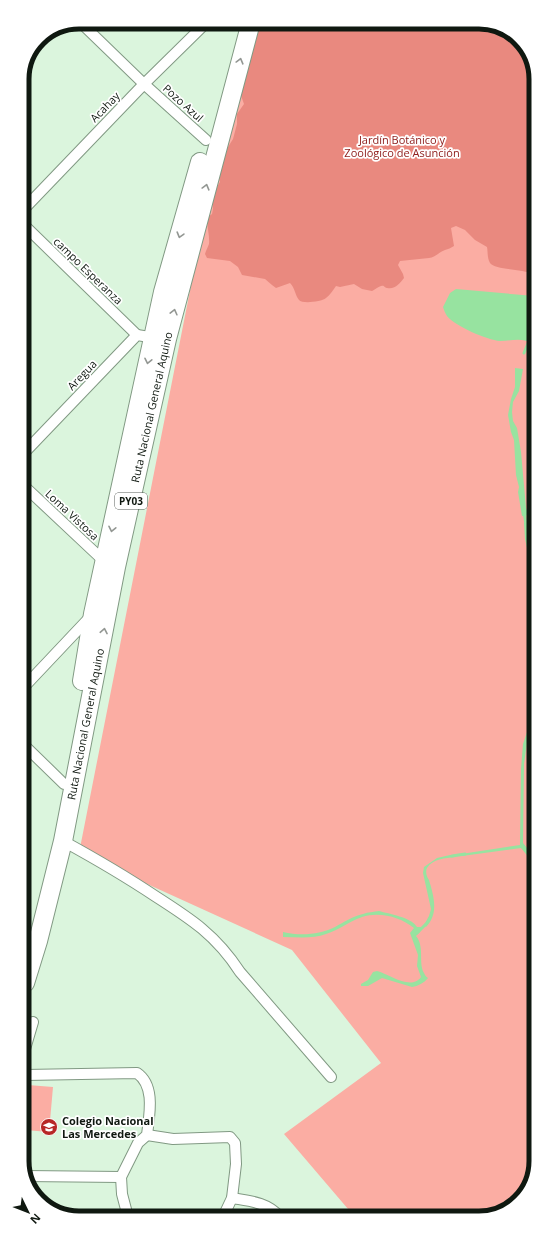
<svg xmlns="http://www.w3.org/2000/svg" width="558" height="1240" font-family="'Open Sans',sans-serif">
<rect width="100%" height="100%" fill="#dbf5dd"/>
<!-- green -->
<g fill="#fbada3">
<polygon points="259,22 483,22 514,34 533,60 536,1161 526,1193 498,1215 354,1216 284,1134 381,1063 292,950 79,853 197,255"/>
<polygon points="28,1085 53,1087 49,1132 25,1130"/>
</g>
<!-- forest -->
<path fill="#e9897f" d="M265,22h218l31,12 19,26v214c-9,-5 -38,-4 -43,-11 -3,-5 -2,-11 -3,-16l-12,-7 -10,-10 -9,-4 -5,2 3,18c-3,2 -6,3 -9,4 -6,2 -9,7 -16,8l-29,3 -2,4 5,9 1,4c-4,5 -9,12 -17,10 -4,-1 -2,-3 -6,-2 -3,1 -7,4 -9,5l-10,-2 -8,-5 -14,3 -4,-1c-3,4 -6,9 -10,12 -5,4 -24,6 -27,2 -4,-5 -4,-12 -9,-17l-14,5 -4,-3 -7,-6 -23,-4 -4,-8 -8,-6 -23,-3 -2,-4c1,-4 3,-7 4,-10 1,-9 -3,-19 -1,-27l4,-3 1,-5 -1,-14 1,-5 4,-3 3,-5 -2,-9 7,-23 3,-3 5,-8 4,-15v-10l7,-10 -5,-14 2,-9 8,-13 2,-20 6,-17z"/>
<!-- water -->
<g fill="#97e3a0">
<path d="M456,289l78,7v44l-3,3c-9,-6 -21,-2 -31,-2 -13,-1 -45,-15 -53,-25 -2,-3 -3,-6 -4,-9l7,-14z"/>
<polygon points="515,368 523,369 519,391 513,402 512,412 513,421 517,428 521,452 526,508 529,515 522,516 518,492 519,487 516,475 514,440 511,432 508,415 511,399 515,387"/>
<path d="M529,522c1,17 5,31 5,48l-4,-9 -5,-22 -1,-16z"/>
<polygon points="535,708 535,714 528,736 524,764 523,843 535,858 535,873 527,864 530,859 521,848 462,856 461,854 520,845 521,769 523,744"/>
<path d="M450,855h5v2c-9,1 -23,2 -28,11 -2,4 0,9 2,12 5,17 10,34 -3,47l-2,-2 5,-9 2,-7 -8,-36 1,-6 13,-9z"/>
<path d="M379,911c10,3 32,6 38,16h4l-1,5 -4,4c9,11 2,26 8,37 1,2 2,4 4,5 -4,5 -10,8 -16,9l-30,-9 -14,8h-7v-2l7,-4 5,-8 4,-1c12,3 34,20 44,6l-4,-11 1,-11 -8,-22 4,-5c-13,-11 -35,-17 -52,-11 -12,4 -23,13 -36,17 -13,5 -29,3 -43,3v-5c17,4 36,3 52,-5 9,-5 18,-11 28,-13 5,-2 11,-2 16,-3z"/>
</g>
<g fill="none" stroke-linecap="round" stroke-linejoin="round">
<!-- stream -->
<g stroke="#97e3a0" stroke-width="3">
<polyline points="524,353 529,341"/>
<polyline points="524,511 526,525"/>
<polyline points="452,856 465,854"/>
<polyline points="417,933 426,924"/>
</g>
<!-- street casing -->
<g stroke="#819983" stroke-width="12">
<g id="street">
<polyline points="80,22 144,84 206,140"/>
<polyline points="22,211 144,84 207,22"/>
<polyline points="23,224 137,335"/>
<polyline points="23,454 137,335 156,338"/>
<polyline points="23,485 105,562"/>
<polyline points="24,687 91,616"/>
<polyline points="24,745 64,784"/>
<path d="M63,841c31,17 62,35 92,55 36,23 61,39 85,76l91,105"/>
<polyline points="25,1049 33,1022"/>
<path d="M25,1075l112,-2c19,13 12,43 10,62l-9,8 -17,34 1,17 6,23"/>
<polyline points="147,1135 173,1139 230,1137 235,1143 236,1164 232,1198 223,1217"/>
<polyline points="25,1176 121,1177"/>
<path d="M232,1198c17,3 35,4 47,18"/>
</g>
</g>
<!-- highway casing -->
<g stroke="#819983" stroke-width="20">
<g id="highway">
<polyline points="82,681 93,614 163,292 200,162"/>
<path id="s1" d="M25,983l13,-42 25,-100 53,-274 51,-228 84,-317"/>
</g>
</g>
<!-- street -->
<use href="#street" stroke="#fff" stroke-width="10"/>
<!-- highway -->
<use href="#highway" stroke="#fff" stroke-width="18"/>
</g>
<!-- one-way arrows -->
<defs><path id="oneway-chevron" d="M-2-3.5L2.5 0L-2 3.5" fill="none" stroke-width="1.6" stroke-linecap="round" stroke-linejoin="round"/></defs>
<g stroke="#939793">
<use href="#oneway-chevron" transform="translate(240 61) rotate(-75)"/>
<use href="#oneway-chevron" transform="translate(206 187) rotate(-75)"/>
<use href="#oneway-chevron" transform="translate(180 235) rotate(106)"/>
<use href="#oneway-chevron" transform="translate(174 312) rotate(-76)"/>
<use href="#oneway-chevron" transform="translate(148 361) rotate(102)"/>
<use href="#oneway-chevron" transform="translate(112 529) rotate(102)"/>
<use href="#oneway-chevron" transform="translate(104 631) rotate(-79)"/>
</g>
<!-- icons -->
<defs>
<g id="school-disc" transform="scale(0.9)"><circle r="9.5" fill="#b72726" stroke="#fff"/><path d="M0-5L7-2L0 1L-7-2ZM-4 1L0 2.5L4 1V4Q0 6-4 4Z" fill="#fff"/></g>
</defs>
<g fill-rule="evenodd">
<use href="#school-disc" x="49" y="1127"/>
</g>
<g text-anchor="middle" stroke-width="3.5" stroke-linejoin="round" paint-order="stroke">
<!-- shield labels -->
<rect fill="#fff" stroke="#575d58" stroke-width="1" x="115" y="493" width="32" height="16" rx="3"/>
<g font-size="10" font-weight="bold" fill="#0f1810">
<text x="131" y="505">PY03</text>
</g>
<!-- street labels -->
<g font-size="11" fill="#0f1810" stroke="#fff">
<text transform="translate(183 103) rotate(42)" y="4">Pozo Azul</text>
<text transform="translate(105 107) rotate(-46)" y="4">Acahay</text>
<text transform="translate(88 271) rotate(44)" y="4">campo Esperanza</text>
<text transform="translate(82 375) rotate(-46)" y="4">Aregua</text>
<text dy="4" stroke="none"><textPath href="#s1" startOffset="590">Ruta Nacional General Aquino</textPath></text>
<text transform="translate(72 515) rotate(43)" y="4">Loma Vistosa</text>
<text dy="4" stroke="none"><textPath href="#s1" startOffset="266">Ruta Nacional General Aquino</textPath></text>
</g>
<!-- park labels -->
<g font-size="11" fill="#90201e" stroke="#fff">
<text x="402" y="144">Jardín Botánico y<tspan x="402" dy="13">Zoológico de Asunción</tspan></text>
</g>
<!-- poi labels -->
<g font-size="11" font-weight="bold" fill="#0f1810" stroke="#fff" text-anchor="start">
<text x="62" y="1125">Colegio Nacional<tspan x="62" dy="13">Las Mercedes</tspan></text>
</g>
</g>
<!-- crop -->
<path d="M0 0H558V1240H0ZM79 29H479A50 50 0 0 1 529 79V1161A50 50 0 0 1 479 1211H79A50 50 0 0 1 29 1161V79A50 50 0 0 1 79 29Z" fill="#fff" fill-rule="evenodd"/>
<path fill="none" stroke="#0f1810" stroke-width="5" d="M79 29H479A50 50 0 0 1 529 79V1161A50 50 0 0 1 479 1211H79A50 50 0 0 1 29 1161V79A50 50 0 0 1 79 29Z"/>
<!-- north arrow -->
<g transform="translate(28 1212) rotate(133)" stroke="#ffffff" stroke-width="3" paint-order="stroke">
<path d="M0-3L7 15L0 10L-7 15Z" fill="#0f1810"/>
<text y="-6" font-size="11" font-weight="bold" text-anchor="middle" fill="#0f1810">N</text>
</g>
</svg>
